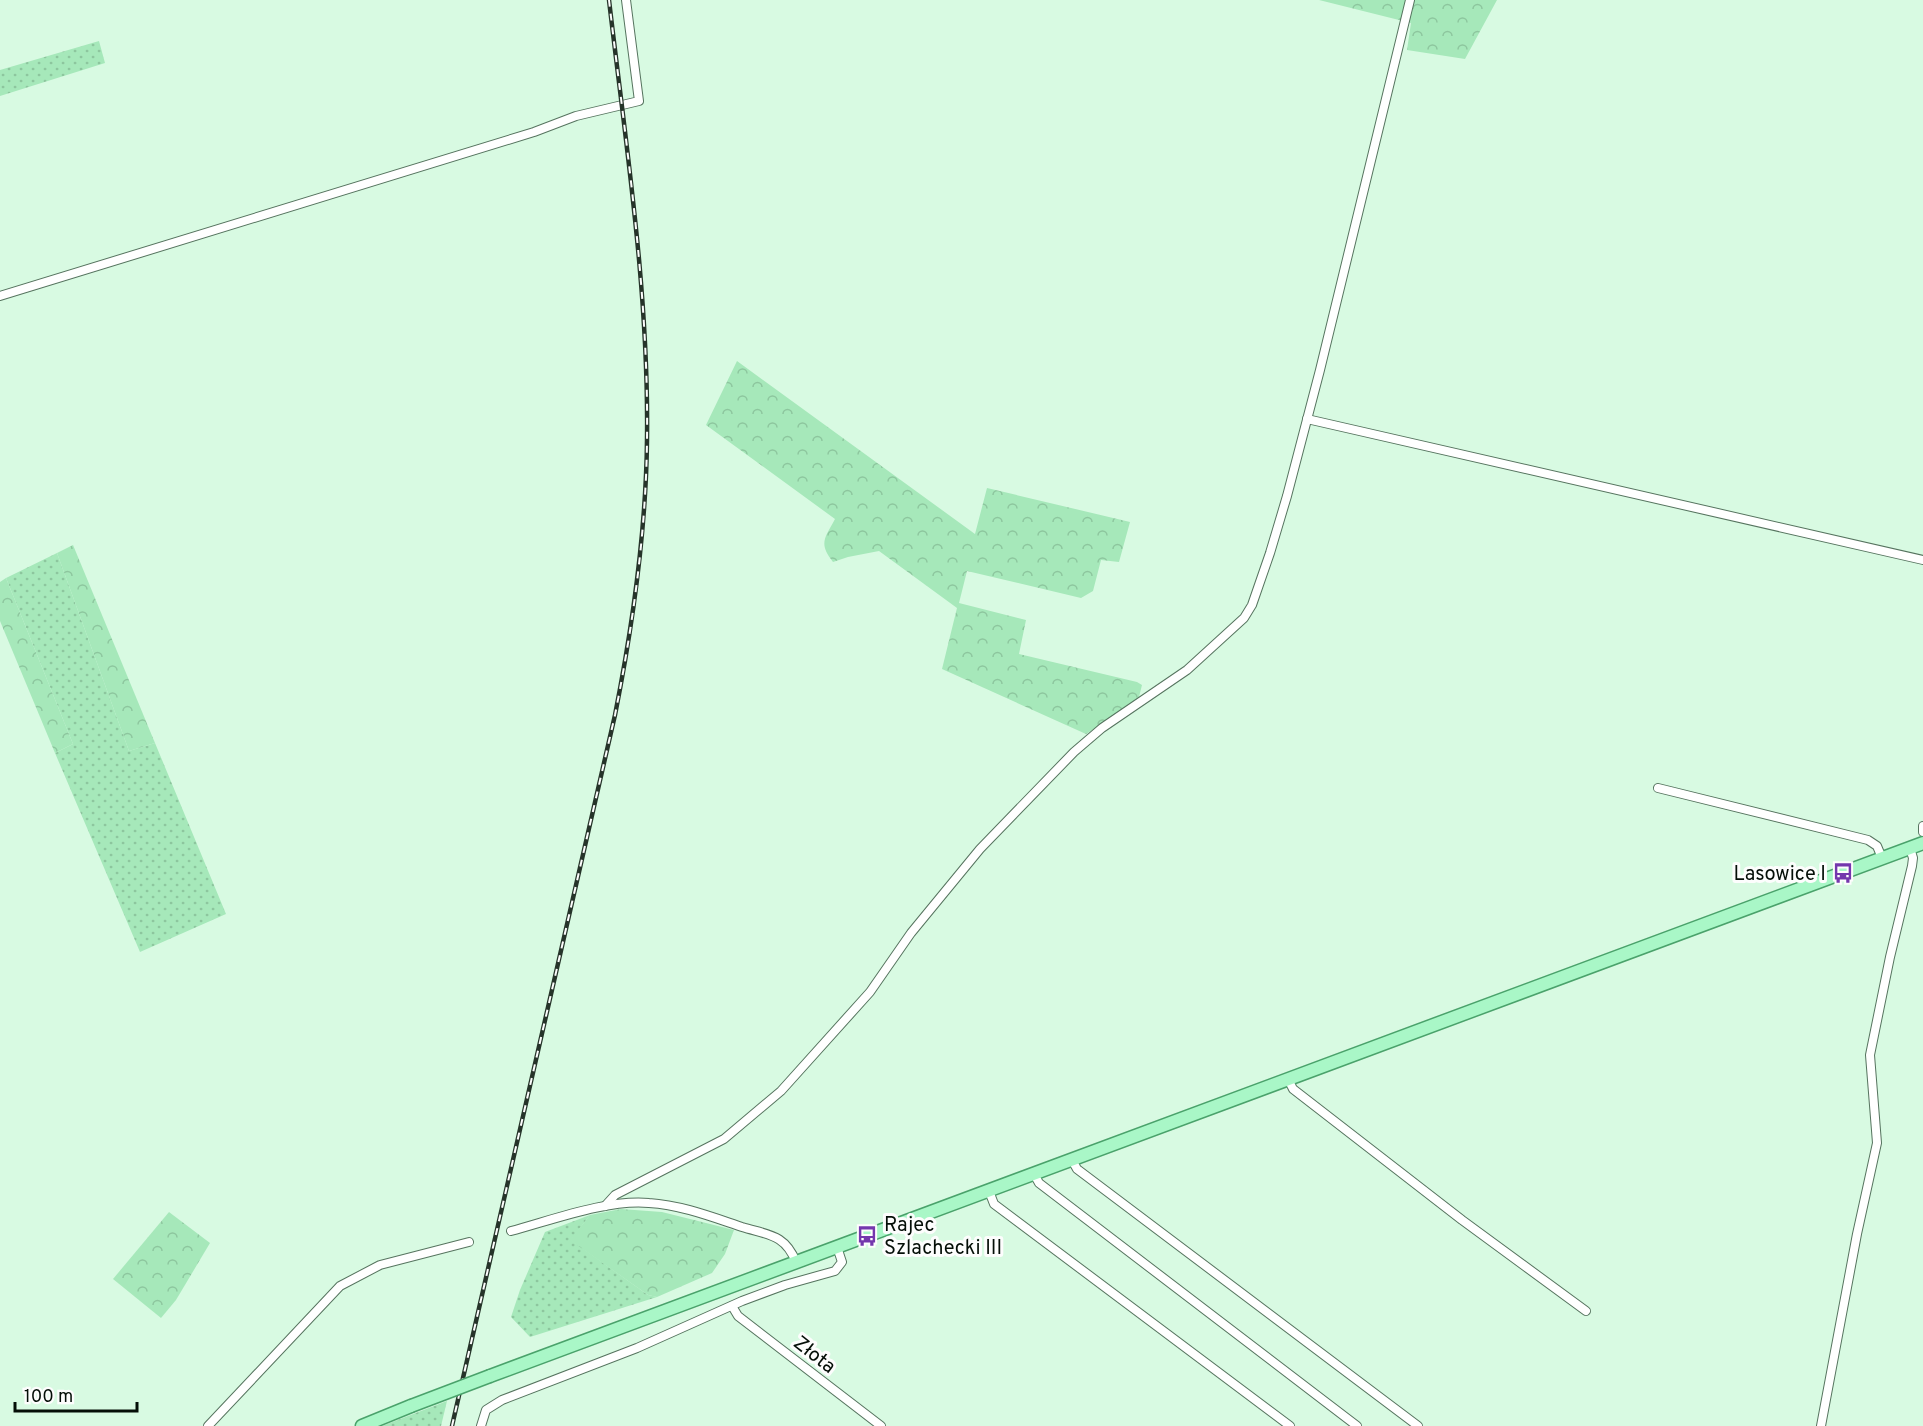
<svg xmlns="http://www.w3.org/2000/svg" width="1923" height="1426" font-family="Overpass,sans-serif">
<defs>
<pattern id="grass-dots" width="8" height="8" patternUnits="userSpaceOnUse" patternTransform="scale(1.5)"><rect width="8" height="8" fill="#a6e8ba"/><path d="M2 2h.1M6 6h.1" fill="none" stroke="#8dc69e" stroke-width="1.8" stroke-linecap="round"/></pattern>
<pattern id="forest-crowns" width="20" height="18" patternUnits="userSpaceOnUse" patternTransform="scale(1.5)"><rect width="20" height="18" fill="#a6e8ba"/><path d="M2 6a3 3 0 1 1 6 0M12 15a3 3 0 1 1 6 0" fill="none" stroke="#8dc69e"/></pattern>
</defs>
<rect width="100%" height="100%" fill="#d8fae2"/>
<!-- grass -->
<g fill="url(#grass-dots)">
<polygon points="99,41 105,63 0,96 0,70"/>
<polygon points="57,553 129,751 155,743 226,914 140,952 55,753 73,744 6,578"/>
<polygon points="590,1215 571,1240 648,1295 657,1297 530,1337 511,1317 520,1290 545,1232"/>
<polygon points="447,1401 441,1426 382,1426"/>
</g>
<!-- forest -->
<g fill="url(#forest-crowns)">
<polygon points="1319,0 1497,0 1465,59 1407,50 1411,23"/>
<path d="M737,361l238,173 12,-46 143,34 -11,40 -18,-2 -8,31 -12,7 -114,-27 -8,32 67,17 -7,34 118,28 5,3 -4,16 -52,33 -144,-65 15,-61 -78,-57 -31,6 -15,5c-15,-19 -8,-24 2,-43l-129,-94z"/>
<polygon points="73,545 155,743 129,751 57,553"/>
<polygon points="6,578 73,744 55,753 0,621 0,582"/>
<polygon points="621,1209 662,1212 734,1230 725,1254 712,1273 657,1297 648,1295 570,1240 590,1215"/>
<polygon points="169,1212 210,1243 176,1300 161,1318 113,1279"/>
</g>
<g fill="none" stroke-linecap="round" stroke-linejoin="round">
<!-- minor casing -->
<g stroke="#56745f" stroke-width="10">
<g id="minor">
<polyline points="0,296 534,132 576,116 639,101 626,0"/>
<polyline points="1307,419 1923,560"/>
<polyline points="1658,788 1868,840 1877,846 1882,858"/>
<polyline points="1923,826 1923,832"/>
<polyline points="1288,1079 1293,1089 1462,1220 1586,1311"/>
<polyline points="1072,1160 1077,1169 1418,1426"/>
<polyline points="1034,1174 1039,1183 1357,1426"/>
<polyline points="989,1191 994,1204 1290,1426"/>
<polyline points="605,1206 615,1195 724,1139 781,1091 870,992 911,933 980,849 1074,752 1102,728 1187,670 1244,618 1252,605 1270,553 1287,496 1320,370 1410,0"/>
<path d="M511,1231c41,-11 97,-32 138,-28 32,2 63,14 93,24 26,8 43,7 54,35"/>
<polyline points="732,1306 738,1316 881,1426"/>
<polyline points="208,1426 340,1286 380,1265 469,1242"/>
<polyline points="481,1426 486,1410 502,1400 637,1348 742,1301 785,1285 835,1271 842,1262 837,1247"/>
<polyline points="1821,1426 1857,1234 1877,1143 1870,1055 1890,957 1912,866 1913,858 1910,848"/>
</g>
</g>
<!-- primary casing -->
<g stroke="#4aa26b" stroke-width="15">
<g id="primary">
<polyline points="490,1376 1923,843"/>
<polyline points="362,1426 411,1406"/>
</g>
</g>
<!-- minor -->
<use href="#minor" stroke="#fff" stroke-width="8"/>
<!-- primary -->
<use href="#primary" stroke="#a9f7c7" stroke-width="12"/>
<!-- rail casing -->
<g stroke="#26342a" stroke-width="4.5">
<path id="rail" d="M452,1426l163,-711c18,-91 31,-182 32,-275 2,-147 -21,-294 -38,-440"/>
</g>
<!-- rail -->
<use href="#rail" stroke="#fdfdfd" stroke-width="2" stroke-dasharray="7" stroke-linecap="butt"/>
<!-- primary-bridge casing -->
<g stroke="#4aa26b" stroke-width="15" stroke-linecap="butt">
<polyline id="primary-bridge" points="411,1406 490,1376"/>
</g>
<!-- primary-bridge -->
<use href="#primary-bridge" stroke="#a9f7c7" stroke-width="12"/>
</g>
<!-- icons -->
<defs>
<g id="bus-bare" transform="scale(1.62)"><path d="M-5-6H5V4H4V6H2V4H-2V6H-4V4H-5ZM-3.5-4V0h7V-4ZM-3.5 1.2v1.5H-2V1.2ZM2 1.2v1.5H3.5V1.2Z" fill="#7437ad" stroke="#fdfdfd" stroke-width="2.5" paint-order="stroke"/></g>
</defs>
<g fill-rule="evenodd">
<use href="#bus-bare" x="1843" y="873"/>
<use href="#bus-bare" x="867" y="1236"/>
</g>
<g text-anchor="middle" stroke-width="6" stroke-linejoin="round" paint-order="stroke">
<!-- poi labels -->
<g font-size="20" fill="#040e07" stroke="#fdfdfd" text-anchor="end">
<text x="1826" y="880">Lasowice I</text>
<text x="884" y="1231" text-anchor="start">Rajec<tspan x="884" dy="23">Szlachecki III</tspan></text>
</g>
<!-- street labels -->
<g font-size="20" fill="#040e07" stroke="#fdfdfd">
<text transform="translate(815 1354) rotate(38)" y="7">Złota</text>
</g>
</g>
<!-- scale -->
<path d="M15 1402v9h122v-9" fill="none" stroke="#040e07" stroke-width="3"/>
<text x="24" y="1402" font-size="18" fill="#040e07" stroke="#fdfdfd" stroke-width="4.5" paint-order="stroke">100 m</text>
</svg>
